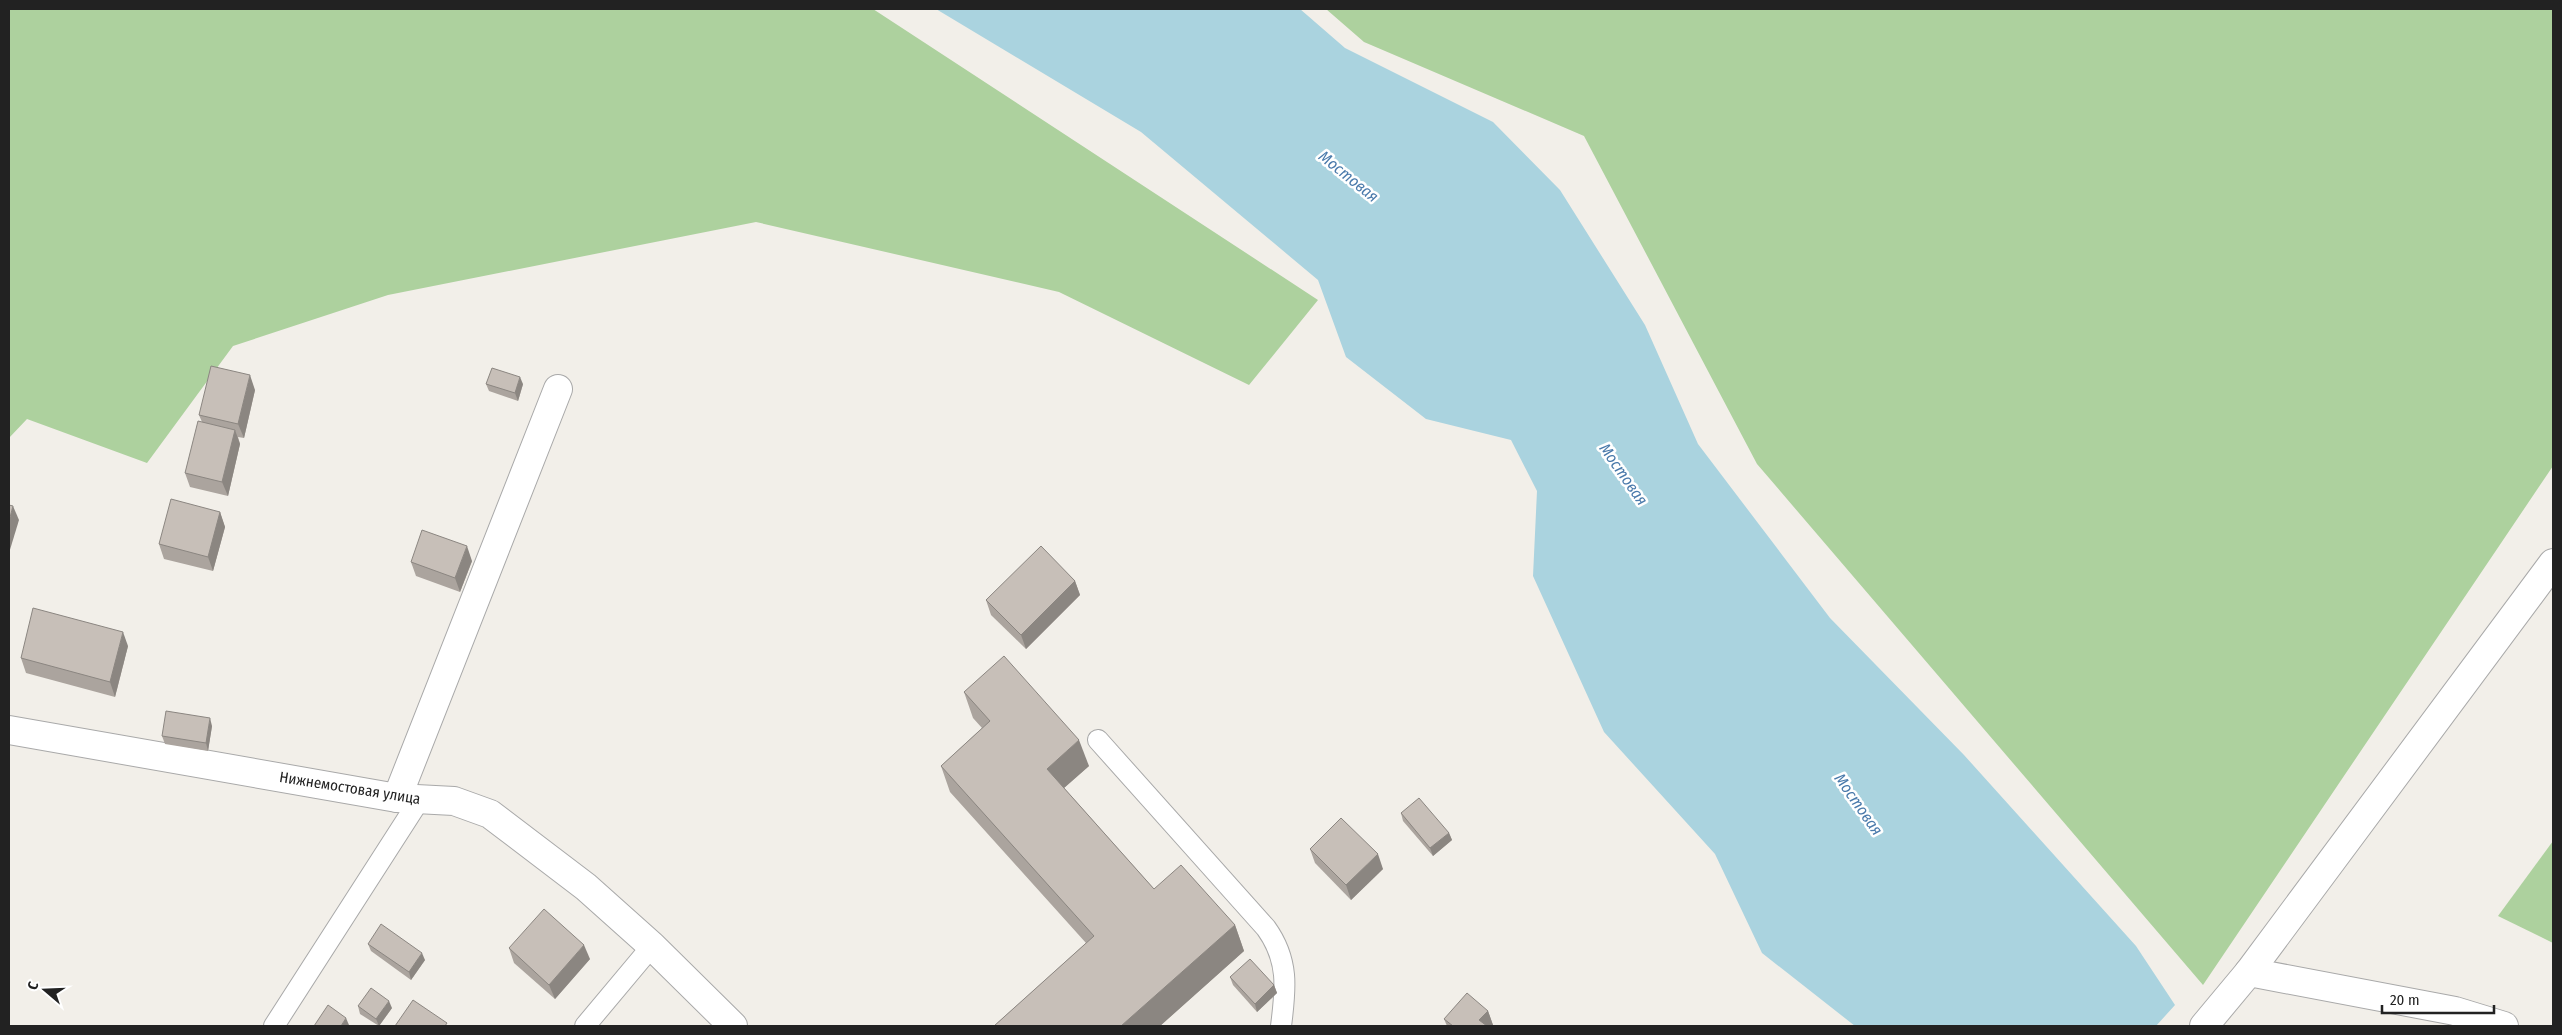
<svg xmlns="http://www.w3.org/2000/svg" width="2562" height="1035" font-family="'Fira Sans Condensed',sans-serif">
<rect width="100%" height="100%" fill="#f2efe9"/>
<!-- forest -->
<g fill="#add19e">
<polygon points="9,9 873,9 1318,300 1249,385 1059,292 756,222 388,295 233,346 147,463 27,419 9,438"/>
<polygon points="1326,9 2553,9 2553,466 2203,985 1757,464 1584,136 1364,42"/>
<polygon points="2553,841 2553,943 2498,916"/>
</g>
<!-- water -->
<polygon fill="#aad3df" points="936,9 1300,9 1345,48 1493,122 1560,190 1645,325 1698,444 1830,618 1964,755 2136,946 2175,1005 2156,1026 1855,1026 1762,953 1715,854 1604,732 1533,576 1537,491 1511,440 1426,419 1346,357 1318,280 1141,132"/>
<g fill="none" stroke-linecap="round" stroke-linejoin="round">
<!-- service casing -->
<g stroke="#a9a9a9" stroke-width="22">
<g id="service">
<path d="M1098,740l168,188c23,32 20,60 15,98"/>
<polyline points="274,1026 420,799"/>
<polyline points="585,1026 652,946"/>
</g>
</g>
<!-- minor casing -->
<g stroke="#a9a9a9" stroke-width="30">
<g id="minor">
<polyline points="9,730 397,798 454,801 490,814 586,887 652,946 733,1026"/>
<polyline points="397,798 558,389"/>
<polyline points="2249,972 2455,1011 2504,1026"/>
</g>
</g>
<!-- tertiary casing -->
<g stroke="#a9a9a9" stroke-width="30">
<polyline id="tertiary" points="2204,1026 2249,972 2553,563"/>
</g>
<!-- service -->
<use href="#service" stroke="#fff" stroke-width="20"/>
<!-- minor -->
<use href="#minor" stroke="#fff" stroke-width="28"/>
<!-- tertiary -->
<use href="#tertiary" stroke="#fff" stroke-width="28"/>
</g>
<!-- wall -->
<g fill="#aba49e">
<polygon points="486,384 523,384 518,401 489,391"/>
<polygon points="255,390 244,438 238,437 240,444 228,496 190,487 185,473 202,422 199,415"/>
<polygon points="220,512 225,527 213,571 164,559 159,544"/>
<polygon points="472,561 460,592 416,576 411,562"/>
<polygon points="1075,581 1080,595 1026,649 991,615 986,600"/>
<polygon points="128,646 115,697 26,673 21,658"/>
<polygon points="964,692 1089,766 1064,788 1154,889 1235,925 1244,951 1160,1026 994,1026 1086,943 950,792 941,766 982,728 973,718"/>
<polygon points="212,726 208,751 165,744 162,736"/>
<polygon points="1401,813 1449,833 1452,840 1433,856 1403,821"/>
<polygon points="1310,849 1383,869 1351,900 1315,863"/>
<polygon points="368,944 425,960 411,980 371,951"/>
<polygon points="509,948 590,959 555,999 514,963"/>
<polygon points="1230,977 1274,985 1277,993 1257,1012 1233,985"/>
<polygon points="358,1006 392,1008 379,1026 360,1014"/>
<polygon points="1488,1011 1493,1025 1492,1026 1447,1026 1444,1019"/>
</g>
<!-- shaded-wall -->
<g fill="#8b8681">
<polygon points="250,375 255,390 244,438 238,424"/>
<polygon points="520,377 523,384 518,401 515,393"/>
<polygon points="235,430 240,444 228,496 222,482"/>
<polygon points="13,506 19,520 9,553 9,521"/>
<polygon points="220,512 225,527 213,571 208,557"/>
<polygon points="467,546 472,561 460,592 455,578"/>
<polygon points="1075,581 1080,595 1026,649 1021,635"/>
<polygon points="123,632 128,646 115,697 110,682"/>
<polygon points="210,718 212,726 208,751 206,743"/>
<polygon points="1079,740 1089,766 1056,795 1047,769"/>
<polygon points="1449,833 1452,840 1433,856 1430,848"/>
<polygon points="1378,854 1383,869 1351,900 1346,885"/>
<polygon points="1235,925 1244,951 1160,1026 1121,1026"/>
<polygon points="584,945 590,959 555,999 549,985"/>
<polygon points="422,953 425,960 411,980 409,972"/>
<polygon points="1274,985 1277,993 1257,1012 1255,1004"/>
<polygon points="389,1001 392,1008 379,1026 376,1019"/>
<polygon points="1488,1011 1493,1025 1492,1026 1482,1026 1479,1020"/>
<polygon points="346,1018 349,1025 348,1026 341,1026"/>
</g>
<!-- building -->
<g fill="#c7bfb8" stroke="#8b8681">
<polygon points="211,366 250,375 238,424 199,415"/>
<polygon points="492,368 520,377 515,393 486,384"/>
<polygon points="198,421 235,430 222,482 185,473"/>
<polygon points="171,499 220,512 208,557 159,544"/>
<polygon points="9,505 13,506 9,521"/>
<polygon points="422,530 467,546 455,578 411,562"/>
<polygon points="1041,546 1075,581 1021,635 986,600"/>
<polygon points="33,608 123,632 110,682 21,658"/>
<polygon points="1004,656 1079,740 1047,769 1154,889 1181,865 1235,925 1121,1026 994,1026 1094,936 941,766 990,721 964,692"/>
<polygon points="166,711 210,718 206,743 162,736"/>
<polygon points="1419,798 1449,833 1430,848 1401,813"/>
<polygon points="1341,818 1378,854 1346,885 1310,849"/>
<polygon points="544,909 584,945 549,985 509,948"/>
<polygon points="381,924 422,953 409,972 368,944"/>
<polygon points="1250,959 1274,985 1255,1004 1230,977"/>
<polygon points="371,988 389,1001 376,1019 358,1006"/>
<polygon points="1467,993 1488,1011 1479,1020 1487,1026 1453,1026 1444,1019"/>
<polygon points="413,1000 447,1023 445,1026 395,1026"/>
<polygon points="328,1005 346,1018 341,1026 314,1026"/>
</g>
<g text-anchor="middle" stroke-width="5" stroke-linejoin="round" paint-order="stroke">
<!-- street labels -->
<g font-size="15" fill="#222" stroke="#fff">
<text transform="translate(350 788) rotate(9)" y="5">Нижнемостовая улица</text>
</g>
<!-- water labels -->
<g font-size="16" font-style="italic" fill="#4a7aab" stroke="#fff">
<text transform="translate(1349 176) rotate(39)" y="6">Мостовая</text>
<text transform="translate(1624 474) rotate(55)" y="6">Мостовая</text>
<text transform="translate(1859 804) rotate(55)" y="6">Мостовая</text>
</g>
</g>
<!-- border -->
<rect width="2562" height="1035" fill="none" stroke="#222222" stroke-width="20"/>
<!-- north arrow -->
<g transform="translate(45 990) rotate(289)" stroke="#ffffff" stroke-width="4" paint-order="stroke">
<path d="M0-4L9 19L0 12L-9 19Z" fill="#222222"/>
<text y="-8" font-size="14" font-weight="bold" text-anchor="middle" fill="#222222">С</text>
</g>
<!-- scale -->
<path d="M2382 1005v8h112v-8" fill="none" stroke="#222222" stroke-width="2.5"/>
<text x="2390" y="1005" font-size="15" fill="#222222" stroke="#ffffff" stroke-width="4" paint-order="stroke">20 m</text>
</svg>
